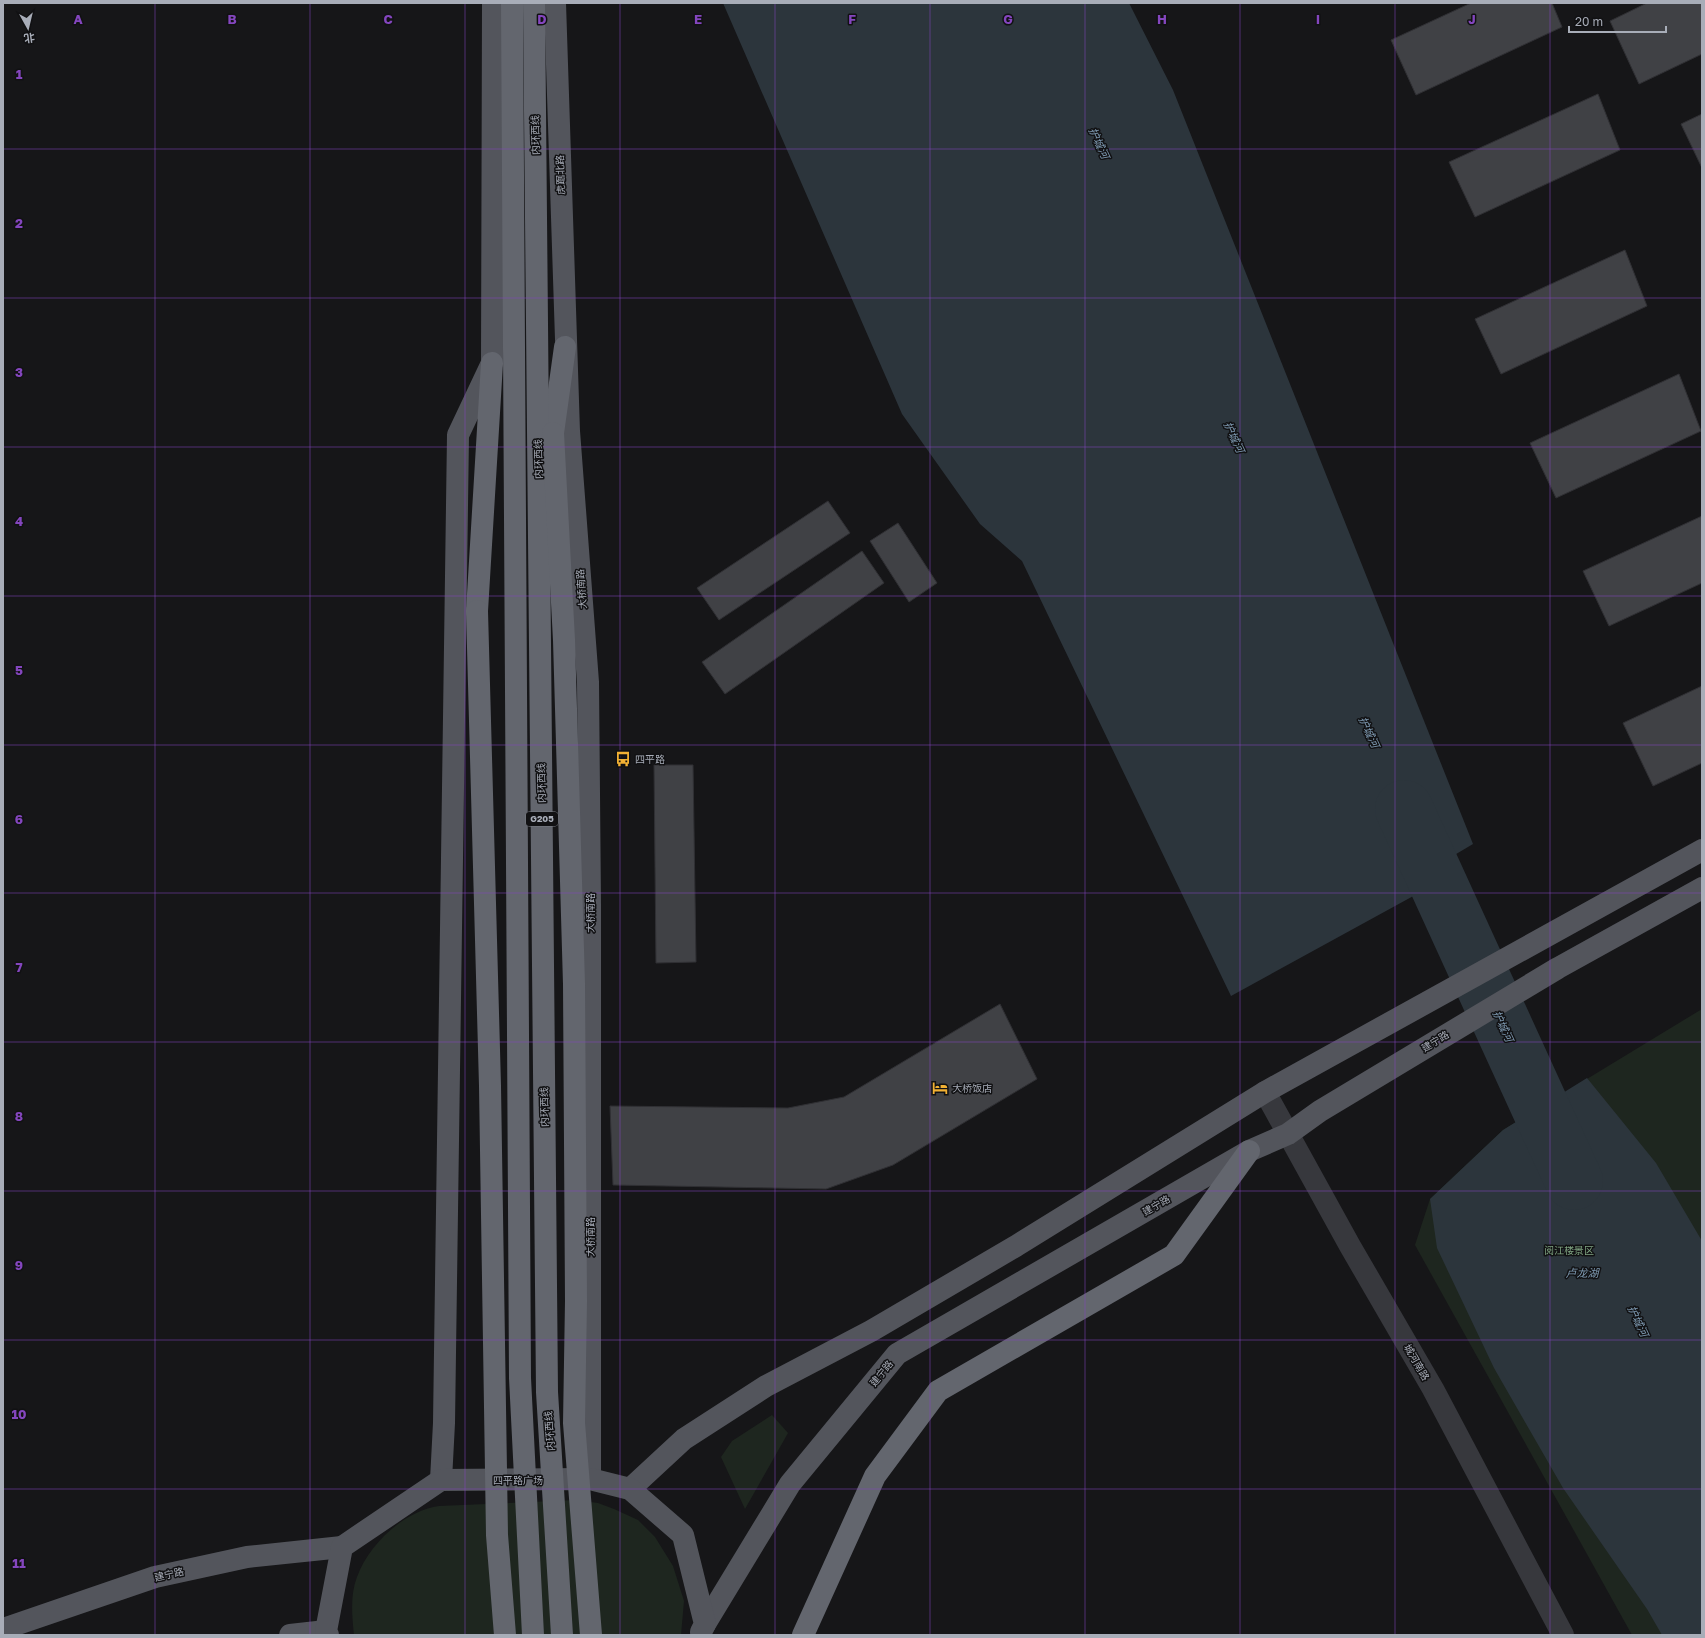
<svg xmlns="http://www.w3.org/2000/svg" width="1705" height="1638" font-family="'Golos Text','Noto Sans SC',sans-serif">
<rect width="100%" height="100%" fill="#161618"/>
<!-- green -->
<g fill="#1e261f">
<polygon points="1702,1009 1702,1635 1632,1635 1415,1245 1430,1199 1503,1130"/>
<polygon points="772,1415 788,1433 745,1509 721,1457 732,1441"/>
<path d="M576,1500l22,3 16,6 24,11 17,17 18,29 11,35 -3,34h-327c-2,-19 -4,-40 3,-58 12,-33 47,-66 82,-71z"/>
</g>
<!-- water -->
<g fill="#2c353c">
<polygon points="723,3 1129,3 1173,90 1473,844 1441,863 1448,877 1231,996 1022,561 980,524 902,414"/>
<polygon points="1587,1078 1656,1163 1702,1241 1702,1635 1662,1635 1647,1609 1563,1488 1494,1368 1437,1248 1430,1199 1503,1130"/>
</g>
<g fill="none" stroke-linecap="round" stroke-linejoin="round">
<!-- river -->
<polyline stroke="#2c353c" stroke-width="58" points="1404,809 1574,1181"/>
</g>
<!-- building -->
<g fill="#404145" stroke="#303034">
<polygon points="1471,3 1552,3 1562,27 1416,95 1391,40"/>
<polygon points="1647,3 1702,3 1702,54 1639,84 1610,21"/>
<polygon points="1598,94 1620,150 1475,217 1449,162"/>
<polygon points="1702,114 1702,168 1681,124"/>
<polygon points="1625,250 1647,306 1501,374 1475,319"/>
<polygon points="1679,374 1701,431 1556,498 1530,443"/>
<polygon points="828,501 850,533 719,620 697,588"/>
<polygon points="1702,516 1702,583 1609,626 1583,571"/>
<polygon points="898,523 937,583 909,602 870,541"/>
<polygon points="862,551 884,583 725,694 702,662"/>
<polygon points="1702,686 1702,763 1653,786 1623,723"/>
<polygon points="654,765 693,765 696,962 656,963"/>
<polygon points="1000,1004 1037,1079 893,1165 826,1189 613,1185 610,1106 788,1108 844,1097"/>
</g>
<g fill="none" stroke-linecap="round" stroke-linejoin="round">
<!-- minor -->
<polyline stroke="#37383d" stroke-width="22" points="1265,1092 1350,1246 1433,1389 1563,1635"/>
<!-- major -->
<g stroke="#53555c" stroke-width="22">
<polyline points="555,3 569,431 588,682 590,904 590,1479"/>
<polyline points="441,1480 444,1423 458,435 492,363 493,3"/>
<polyline points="630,1489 684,1439 766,1386 871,1331 1016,1246 1265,1092 1702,850"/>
<polyline points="705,1624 790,1484 897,1354 1249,1151 1288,1134 1320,1111 1558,968 1702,888"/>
<polyline points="3,1629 155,1577 247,1557 342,1547"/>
<polyline points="290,1635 326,1631"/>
<polyline points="328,1635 326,1631 342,1547 441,1480 590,1479 630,1489 683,1535 705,1624 701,1632"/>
</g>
<!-- highway -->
<g stroke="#63666e" stroke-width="22">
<polyline points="553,433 565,347"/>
<polyline points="477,611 492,363"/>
<polyline points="803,1635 875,1476 938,1391 1174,1255 1249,1151"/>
</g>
<!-- highway-bridge -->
<g stroke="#63666e" stroke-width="22">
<polyline points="512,3 520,1378 533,1635"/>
<polyline points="534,3 547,1392 562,1635"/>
<polyline points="553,433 564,640 574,984 576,1301 574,1423 591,1635"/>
<polyline points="477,611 490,1086 497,1535 505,1635"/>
</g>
</g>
<!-- grid -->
<path fill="none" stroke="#8446be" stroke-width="1" stroke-opacity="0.55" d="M155,3v1632M310,3v1632M465,3v1632M620,3v1632M775,3v1632M930,3v1632M1085,3v1632M1240,3v1632M1395,3v1632M1550,3v1632M3,149h1699M3,298h1699M3,447h1699M3,596h1699M3,745h1699M3,893h1699M3,1042h1699M3,1191h1699M3,1340h1699M3,1489h1699"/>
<!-- icons -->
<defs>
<g id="bus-bare" transform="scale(1.2)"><path d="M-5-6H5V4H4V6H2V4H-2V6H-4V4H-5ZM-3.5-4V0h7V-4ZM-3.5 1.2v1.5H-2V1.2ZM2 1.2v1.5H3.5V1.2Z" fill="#f2b134" stroke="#111113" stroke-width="2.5" paint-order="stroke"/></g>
<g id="hotel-bare" transform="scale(1.2)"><path d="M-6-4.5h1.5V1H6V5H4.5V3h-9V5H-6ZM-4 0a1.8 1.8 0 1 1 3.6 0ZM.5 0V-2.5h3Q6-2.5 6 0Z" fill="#f2b134" stroke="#111113" stroke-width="2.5" paint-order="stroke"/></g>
</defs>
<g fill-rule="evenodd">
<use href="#bus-bare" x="623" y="759"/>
<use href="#hotel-bare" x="940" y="1088"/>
</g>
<g text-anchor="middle" stroke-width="3" stroke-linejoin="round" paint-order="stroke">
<!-- shield labels -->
<rect fill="#111113" stroke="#7b7e86" stroke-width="1" x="526" y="812" width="32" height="14" rx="3"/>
<g font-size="9" font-weight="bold" fill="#a8adb8">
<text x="542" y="822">G205</text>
</g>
<!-- street labels -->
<g font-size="10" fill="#a8adb8" stroke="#111113">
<text transform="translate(535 135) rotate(-91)" y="4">内环西线</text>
<text transform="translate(560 175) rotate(-92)" y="4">虎踞北路</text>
<text transform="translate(538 459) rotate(-91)" y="4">内环西线</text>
<text transform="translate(581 589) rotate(-94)" y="4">大桥南路</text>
<text transform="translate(541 783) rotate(-91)" y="4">内环西线</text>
<text transform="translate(590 913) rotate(-90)" y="4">大桥南路</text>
<text transform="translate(1435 1041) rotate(-31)" y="4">建宁路</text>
<text transform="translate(544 1107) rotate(-91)" y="4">内环西线</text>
<text transform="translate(1156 1205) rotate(-30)" y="4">建宁路</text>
<text transform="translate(590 1237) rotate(-90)" y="4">大桥南路</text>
<text transform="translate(1417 1362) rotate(60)" y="4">城河南路</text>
<text transform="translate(881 1373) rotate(-51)" y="4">建宁路</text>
<text transform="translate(549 1431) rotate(-94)" y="4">内环西线</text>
<text x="518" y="1484">四平路广场</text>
<text transform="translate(169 1574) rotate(-13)" y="4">建宁路</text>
</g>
<!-- poi labels -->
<g font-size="10" fill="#a8adb8" stroke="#111113" text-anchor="start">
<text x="635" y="763">四平路</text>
<text x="952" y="1092">大桥饭店</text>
</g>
<!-- park labels -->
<g font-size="10" fill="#7fa381" stroke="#111113">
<text x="1569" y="1254">阅江楼景区</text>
</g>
<!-- water labels -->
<g font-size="11" font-style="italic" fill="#7f9bb3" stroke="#111113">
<text transform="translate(1099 143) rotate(65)" y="4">护城河</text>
<text transform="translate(1234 437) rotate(65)" y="4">护城河</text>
<text transform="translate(1369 732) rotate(65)" y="4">护城河</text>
<text transform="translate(1503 1026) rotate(65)" y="4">护城河</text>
<text x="1582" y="1277">卢龙湖</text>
<text transform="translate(1638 1321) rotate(65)" y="4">护城河</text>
</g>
</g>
<g font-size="13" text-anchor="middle" font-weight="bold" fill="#8446be" stroke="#111113" stroke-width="3" stroke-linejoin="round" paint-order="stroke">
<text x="78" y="24">A</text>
<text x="232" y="24">B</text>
<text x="388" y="24">C</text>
<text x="542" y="24">D</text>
<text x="698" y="24">E</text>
<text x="852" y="24">F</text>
<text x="1008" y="24">G</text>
<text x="1162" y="24">H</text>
<text x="1318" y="24">I</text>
<text x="1472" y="24">J</text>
<text x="19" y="79">1</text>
<text x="19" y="228">2</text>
<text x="19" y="377">3</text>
<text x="19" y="526">4</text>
<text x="19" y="675">5</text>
<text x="19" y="824">6</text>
<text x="19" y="972">7</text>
<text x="19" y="1121">8</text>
<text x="19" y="1270">9</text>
<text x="19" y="1419">10</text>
<text x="19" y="1568">11</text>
</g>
<!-- border -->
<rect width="1705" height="1638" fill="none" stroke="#a8adb8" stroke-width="8"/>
<!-- north arrow -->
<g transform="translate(28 28) rotate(172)" stroke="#111113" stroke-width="3" paint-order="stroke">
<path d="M0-3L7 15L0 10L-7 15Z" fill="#a8adb8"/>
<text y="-6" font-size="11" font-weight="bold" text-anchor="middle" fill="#a8adb8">北</text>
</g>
<!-- scale -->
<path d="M1569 26v6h97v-6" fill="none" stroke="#a8adb8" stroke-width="2"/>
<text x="1575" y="26" font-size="12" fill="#a8adb8" stroke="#111113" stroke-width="3" paint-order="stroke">20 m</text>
</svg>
